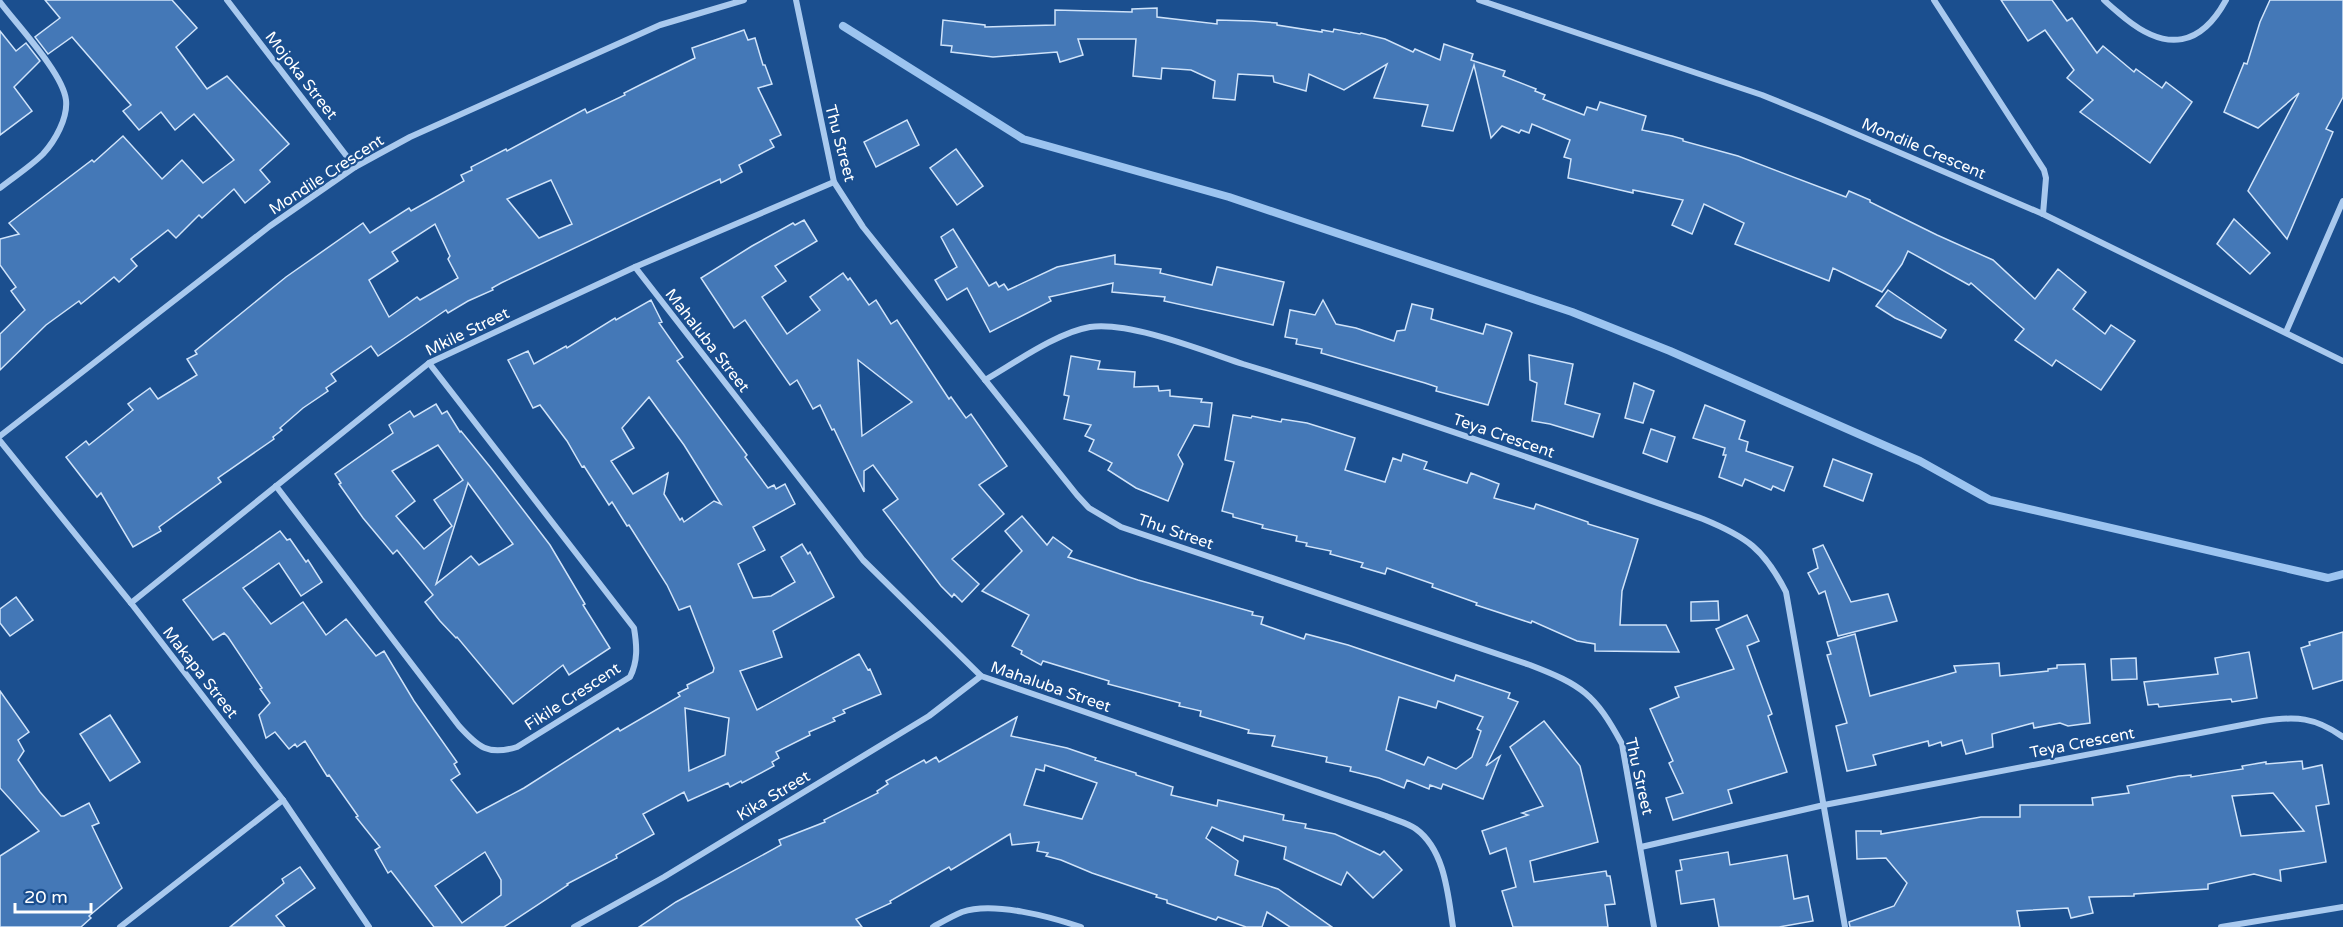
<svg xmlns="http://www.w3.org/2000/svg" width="2343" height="927" font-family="'Varela Round',sans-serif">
<rect width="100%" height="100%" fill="#1b4f8f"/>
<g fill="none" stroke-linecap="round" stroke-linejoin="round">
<!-- stream -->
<polyline stroke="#9cc4f0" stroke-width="8" points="843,26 1023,139 1229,197 1572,312 1670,351 1920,461 1990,500 2328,578 2343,574"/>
</g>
<!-- building -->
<g fill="#4478b7" stroke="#cfe3fa" stroke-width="1.5" fill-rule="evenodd">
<polygon points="45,0 172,0 197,28 176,47 207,89 227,76 289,144 260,170 270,182 245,203 234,189 202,218 199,215 176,238 168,230 131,259 137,266 119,282 114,277 81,304 79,301 46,325 0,370 0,334 25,310 11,291 16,287 0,265 0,239 19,234 9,223 92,160 94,162 123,136 162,179 182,160 203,183 234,160 194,114 175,130 161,112 139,130 123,111 131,105 72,37 48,54 35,37 60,18"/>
<polygon points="2001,0 2052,0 2067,21 2072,18 2097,53 2103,46 2134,72 2136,69 2162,88 2166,82 2192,102 2150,163 2080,112 2093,100 2067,78 2074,70 2045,30 2028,41"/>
<polygon points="2270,0 2343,0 2343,97 2326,129 2333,132 2287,239 2248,191 2299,93 2258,128 2224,112 2244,63 2247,64 2260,22"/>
<polygon points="1157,8 1157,17 1217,24 1217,20 1252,21 1277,23 1277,25 1322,32 1322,30 1333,32 1334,29 1360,34 1361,33 1385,39 1413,52 1415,49 1440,60 1444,44 1473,54 1471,60 1505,71 1503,76 1536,89 1535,91 1545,95 1543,99 1584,115 1587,107 1597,110 1600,102 1646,116 1642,130 1672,136 1683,139 1683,141 1738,156 1846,197 1849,191 1870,200 1870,202 1937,235 1993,260 2035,299 2058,269 2086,292 2073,309 2105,334 2111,325 2135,341 2101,390 2056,360 2052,366 2015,340 2024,329 1971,283 1969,285 1908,251 1902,264 1882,292 1833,268 1829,281 1735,244 1744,223 1704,204 1692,234 1672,225 1683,200 1633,190 1633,193 1568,178 1571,159 1564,157 1570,140 1532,124 1529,133 1521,130 1519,133 1502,126 1491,138 1474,65 1453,131 1422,126 1428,105 1374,98 1387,64 1344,90 1309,74 1306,91 1274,82 1273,76 1238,74 1235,100 1213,98 1215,81 1191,70 1162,68 1161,79 1133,76 1136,39 1078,39 1083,55 1060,62 1057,52 993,57 951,52 952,46 941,45 943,20 985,25 985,27 1055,25 1055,10 1132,12 1132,9"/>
<path d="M744,30l4,10 7,-2 8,27h2l7,19 -14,4 23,47 -11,5 4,7 -35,18 3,7 -21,11 -1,-4 -219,104 -9,5 1,2 -25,11 -20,12 -2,-3 -68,46 -7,-10 -40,28 5,7 -10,7 2,3 -25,17 -23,20 2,2 -9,7 1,2 -56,39 3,4 -62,45 2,4 -28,16 -32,-54 -4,4 -31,-40 20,-16 3,4 44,-35 -5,-6 22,-16 8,11 39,-24 -10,-16 10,-5 -2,-3 91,-74 77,-54 7,10 39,-25 2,3 53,-30 -3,-6 11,-5 -1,-3 35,-18 1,2 78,-42 2,4 38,-18 -1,-2 18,-9 53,-26 -3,-10zM551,180l21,44 -33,14 -32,-39zM435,224l15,32 -2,3 10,19 -38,22 -3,-3 -28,20 -20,-37 29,-19 -6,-9z"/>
<polygon points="0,31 16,51 26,43 40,61 14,87 32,111 0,135"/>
<polygon points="907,120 919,145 876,167 864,142"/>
<polygon points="956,149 983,186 957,205 930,168"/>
<polygon points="2234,219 2270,253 2250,274 2217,244"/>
<path d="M804,220l13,21 -42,25 11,15 -24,16 25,37 33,-24 -10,-13 33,-24 5,7 2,-2 19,27 7,-5 15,24 6,-4 52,79 2,-2 15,21 5,-4 36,52 -28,19 25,29 -52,45 27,25 -17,18 -8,-8 -2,3 -11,-11 -58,-76 15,-11 -25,-34 -9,6v21l-30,-63 -2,1 -12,-25 -7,4 -16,-29 -7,5 -45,-65 -11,8 -33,-50 51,-32 41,-23 2,2zM858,360l54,42 -50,34z"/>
<polygon points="953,229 989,286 996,282 999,287 1004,284 1008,290 1057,267 1115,255 1115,264 1161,269 1160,273 1212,285 1217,267 1284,282 1273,325 1164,301 1165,297 1112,292 1113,283 1049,297 1051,301 990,332 967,288 947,300 935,280 957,267 941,237"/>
<polygon points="1888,290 1946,330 1941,338 1895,318 1876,306"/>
<path d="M651,300l11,22 -3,1 24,34 -6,4 70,94 -2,2 23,31 6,-3 2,4 9,-5 10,20 -42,23 12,23 -27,14 15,34 18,-2 24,-14 -14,-25 21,-13 6,10 2,-2 24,45 -61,34 9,26 -42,14 17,39 102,-56 9,16 2,-1 11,25 -38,16 2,3 -12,5 2,3 -26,11 1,3 -34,17 3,6 -7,4 2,4 -32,17 -1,-2 -11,6 -2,-4 -40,18 -4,-9 -41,22 11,20 -38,21 1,3 -50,26 1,1 -64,42h-70l-43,-56 -3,2 -13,-23 5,-3 -24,-30 2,-1 -29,-41 -2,1 -22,-35 -8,6 -2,-3 -6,5 -14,-17 -9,6 -7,-23 11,-12 -10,-14 2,-1 -34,-51 -4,-4 -11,7 -30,-40 97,-69 7,9 3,-1 16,23 2,-2 14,22 -21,14 -22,-33 -36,25 28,36 32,-22 23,33 20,-16 30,37 8,-5 30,50 43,61 -3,2 6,10 -9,6 26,33 47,-25 94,-60 2,3 60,-35 -2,-3 10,-5 -1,-3 26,-13 1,-4 -24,-62 -11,4 -12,-25 -38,-60 -2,1 -15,-24 -3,3 -25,-39 -2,1 -15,-26 -27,-36 -7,3 -25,-48 20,-9 6,13 32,-18 1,2 48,-30 1,2zM649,397l35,48 37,59 -7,-3 -30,21 -2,-4 -2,2 -16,-26 4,-21 -35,21 -22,-33 23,-13 -12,-20zM685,708l44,10 -4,37 -36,16zM485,852l16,28v15l-39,28 -27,-37z"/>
<polygon points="1323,300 1336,324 1356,328 1394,341 1397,331 1405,330 1412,304 1433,309 1431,319 1483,334 1486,324 1510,331 1512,333 1488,405 1436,391 1437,387 1425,383 1321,353 1322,349 1296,344 1297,339 1285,337 1290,310 1315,315"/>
<polygon points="1529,355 1573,364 1565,404 1600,414 1593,437 1550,424 1532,421 1537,383 1530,380"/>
<polygon points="1071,356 1100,361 1098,369 1135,372 1134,387 1158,386 1159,391 1170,390 1170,396 1202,399 1201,402 1212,403 1209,427 1194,425 1178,455 1183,464 1168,501 1136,488 1108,470 1112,463 1089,451 1094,440 1085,436 1091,425 1064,419 1069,396 1064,395"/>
<polygon points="1634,383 1654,391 1643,423 1625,418"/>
<path d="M436,404l6,10 5,-3 13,21 1,-1 30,37 59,77 35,59 -2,1 27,43 -41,27 -6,-10 -50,39 -56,-67 -1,1 -16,-17 -15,-19 8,-7 -36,-45 -4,4 -30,-36 -24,-34 2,-1 -6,-9 58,-41 -4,-8 21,-14 4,6zM438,445l25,35 -29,20 18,26 -28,23 -28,-33 19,-15 -23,-30zM468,483l45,61 -34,21 -8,-9 -35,28z"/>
<polygon points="1705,405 1745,421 1739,439 1748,442 1746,451 1793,467 1784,491 1773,486 1771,490 1745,479 1742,486 1719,477 1726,455 1723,455 1725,448 1693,438"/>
<polygon points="1233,415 1251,418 1252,416 1281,422 1282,419 1307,423 1355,438 1345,470 1385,482 1393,458 1401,461 1403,454 1427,462 1424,469 1467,483 1471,473 1499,484 1494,498 1534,509 1536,504 1588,522 1588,524 1638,539 1622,591 1620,625 1666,625 1679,652 1595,651 1595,644 1577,641 1532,621 1531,623 1476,605 1477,603 1432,587 1433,584 1387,568 1385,574 1361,567 1363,563 1330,554 1331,551 1306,546 1307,543 1296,541 1297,536 1262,528 1263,525 1233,517 1233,514 1222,511 1234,462 1225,460"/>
<polygon points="1651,429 1675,437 1667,462 1643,453"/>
<polygon points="1833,459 1872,474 1863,501 1824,486"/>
<path d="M1022,516l25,29 6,-8 19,14 -4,6 70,23 115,32 -1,3 11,2 -2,7 43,15 2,-5 42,11 106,36 2,-6 54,18 -2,5 10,4 -32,64 14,-10 -17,43 -40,-15 -2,5 -11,-4 -1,4 -22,-9 -3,8 -25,-10 -29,-7 1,-4 -25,-5 1,-5 -55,-11 3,-10 -27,-3 1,-3 -49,-14 1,-5 -22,-5 1,-3 -72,-19 1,-3 -66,-20 -2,4 -20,-11 1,-3 -10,-5 17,-31 -47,-24 40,-40 -17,-20zM1399,697l37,11 2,-7 45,16 -6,12 4,2 -9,26 -16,12 -28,-12 -4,8 -38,-15z"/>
<polygon points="1823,545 1851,602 1888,594 1897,621 1838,636 1825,591 1819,594 1808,573 1818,568 1813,549"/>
<polygon points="16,597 33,620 10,636 0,623 0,609"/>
<polygon points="1718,601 1719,620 1691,621 1691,602"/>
<polygon points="1747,615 1759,641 1747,646 1772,714 1768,716 1787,772 1728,790 1732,803 1673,820 1666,798 1683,793 1669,763 1673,761 1650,709 1679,697 1675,687 1734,669 1716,629"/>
<polygon points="2343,632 2343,680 2313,689 2301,648 2310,645 2309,642"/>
<polygon points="1855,634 1870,696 1956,672 1954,666 1999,663 2000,676 2048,671 2048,669 2057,668 2057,665 2085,664 2090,723 2068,726 2060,723 2034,728 2033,723 1992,734 1993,747 1966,754 1962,740 1942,746 1941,742 1929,746 1928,741 1873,755 1876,765 1847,771 1836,726 1847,723 1827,655 1831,654 1827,642"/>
<polygon points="2249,652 2257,698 2232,702 2231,699 2159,707 2158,704 2148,705 2144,682 2218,674 2215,658"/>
<polygon points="2136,658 2137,679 2112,680 2111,659"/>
<polygon points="0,691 29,732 18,740 24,751 18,760 40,792 61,816 64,816 89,803 99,823 92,826 122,888 89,916 91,918 81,927 0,927 0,856 39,831 0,788"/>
<polygon points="110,715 140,762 110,781 80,734"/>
<path d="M1017,717l-6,19 56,12 29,10 -1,2 41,13v2l37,12 -2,8 46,11 1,-6 66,15 -1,5 23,4 -1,4 30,6 45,21 4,-4 18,19 -29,28 -26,-26 -6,13 -57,-26 2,-12 -42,-11 -1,5 -31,-14 -6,11 32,23 -3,14 43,14 54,38h-42l-23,-15 -5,15h-16l-28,-10 -2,3 -49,-17v-3l-11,-3 1,-2 -65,-22 -31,-13 -15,-4 2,-3 -11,-2 2,-9 -27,3 -2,-11 -59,36 -2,-3 -59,34 1,2 -35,16 6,8h-223l37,-25 105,-57 -2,-5 46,-18 -1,-2 54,-27 -1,-2 11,-7 -2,-3 38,-21 2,3 10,-6 3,5zM1045,765l52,18 -15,36 -58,-14 12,-36 8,2z"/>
<polygon points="1544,721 1580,766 1598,842 1530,861 1534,882 1606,871 1607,876 1610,876 1615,904 1605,905 1608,927 1513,927 1502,891 1516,887 1506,848 1490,854 1482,831 1528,815 1522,813 1543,806 1510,747"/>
<path d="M2302,761l1,8 19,-4 7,39 -13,2 10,56 -46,8 1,11 -27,-7 -46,10v5l-74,5v2l-45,1 4,16 -22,5 -3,-10 -51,3 3,16h-170l-1,-5 45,-16 13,-23 -21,-25 -29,1 -1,-28h25v3l100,-17h39v-12h73l-1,-7 37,-5 -2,-7 52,-10 12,-1v2l52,-8 -1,-3 24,-4v2zM2273,793l31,38 -63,5 -9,-40z"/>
<polygon points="1728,852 1730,865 1787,855 1794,899 1808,896 1813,921 1779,927 1719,927 1714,899 1681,904 1676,871 1682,870 1680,860"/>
<polygon points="300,867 315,888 276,916 285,927 230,927 284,883 282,879"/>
</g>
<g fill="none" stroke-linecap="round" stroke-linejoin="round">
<!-- minor -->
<g stroke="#a9c9ee" stroke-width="6">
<polyline points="227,0 355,167"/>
<path d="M796,0l38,182 29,45 214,268 12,13 32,19 409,138c52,20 65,29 92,79l32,183"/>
<polyline points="1479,0 1762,95 1821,119 2043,214 2343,361"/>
<polyline points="1934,0 2044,170 2046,178 2043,214"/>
<path d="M2104,0c7,7 15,13 22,19 41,33 75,27 100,-19"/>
<path d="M0,2c17,23 63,71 66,98 2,18 -11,41 -23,54 -12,12 -29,23 -43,34"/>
<path d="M635,267l228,293 118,116 405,140c9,4 22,7 30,13 29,21 32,66 37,98"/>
<polyline points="2286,332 2343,201"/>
<path d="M985,380c28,-16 73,-48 105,-53 39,-6 114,24 153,37 155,47 307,101 460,155 44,18 61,30 83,73l59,335"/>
<polyline points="0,436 270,226 355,167 410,137 660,25 744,0"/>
<polyline points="0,441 131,603 283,800 369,927"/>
<path d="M276,486l183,240c19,21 29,30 58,21l113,-70c8,-16 7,-31 4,-49l-205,-265"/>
<polyline points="131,603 429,363 635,267 834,182"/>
<path d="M1641,847l183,-42 439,-84c33,-5 52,-4 80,16"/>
<polyline points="120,927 283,800"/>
<polyline points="574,927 664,877 929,716 981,676"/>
<path d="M933,927c9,-5 19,-11 29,-15 31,-11 89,5 119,15"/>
<polyline points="2221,927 2343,907"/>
</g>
</g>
<g text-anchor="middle" stroke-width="4.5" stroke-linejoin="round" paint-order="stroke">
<!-- street labels -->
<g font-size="16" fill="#fff" stroke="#1b4f8f">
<text transform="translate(302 75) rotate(52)" y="6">Mojoka Street</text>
<text transform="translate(841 143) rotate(75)" y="6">Thu Street</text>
<text transform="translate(1924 148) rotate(23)" y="6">Mondile Crescent</text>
<text transform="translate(326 174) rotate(-33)" y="6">Mondile Crescent</text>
<text transform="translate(467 331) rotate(-26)" y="6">Mkile Street</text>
<text transform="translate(708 340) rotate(52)" y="6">Mahaluba Street</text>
<text transform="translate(1504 435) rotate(19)" y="6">Teya Crescent</text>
<text transform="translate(1176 531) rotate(19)" y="6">Thu Street</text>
<text transform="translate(201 672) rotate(52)" y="6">Makapa Street</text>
<text transform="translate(1051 686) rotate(19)" y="6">Mahaluba Street</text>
<text transform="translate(572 696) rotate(-33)" y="6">Fikile Crescent</text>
<text transform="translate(2082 742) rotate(-11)" y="6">Teya Crescent</text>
<text transform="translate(1640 776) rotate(77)" y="6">Thu Street</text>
<text transform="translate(773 795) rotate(-31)" y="6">Kika Street</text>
</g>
</g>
<!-- scale -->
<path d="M15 903v9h76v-9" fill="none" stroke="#ffffff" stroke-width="3"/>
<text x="24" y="903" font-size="18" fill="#ffffff" stroke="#1b4f8f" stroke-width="4.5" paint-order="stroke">20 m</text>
</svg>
